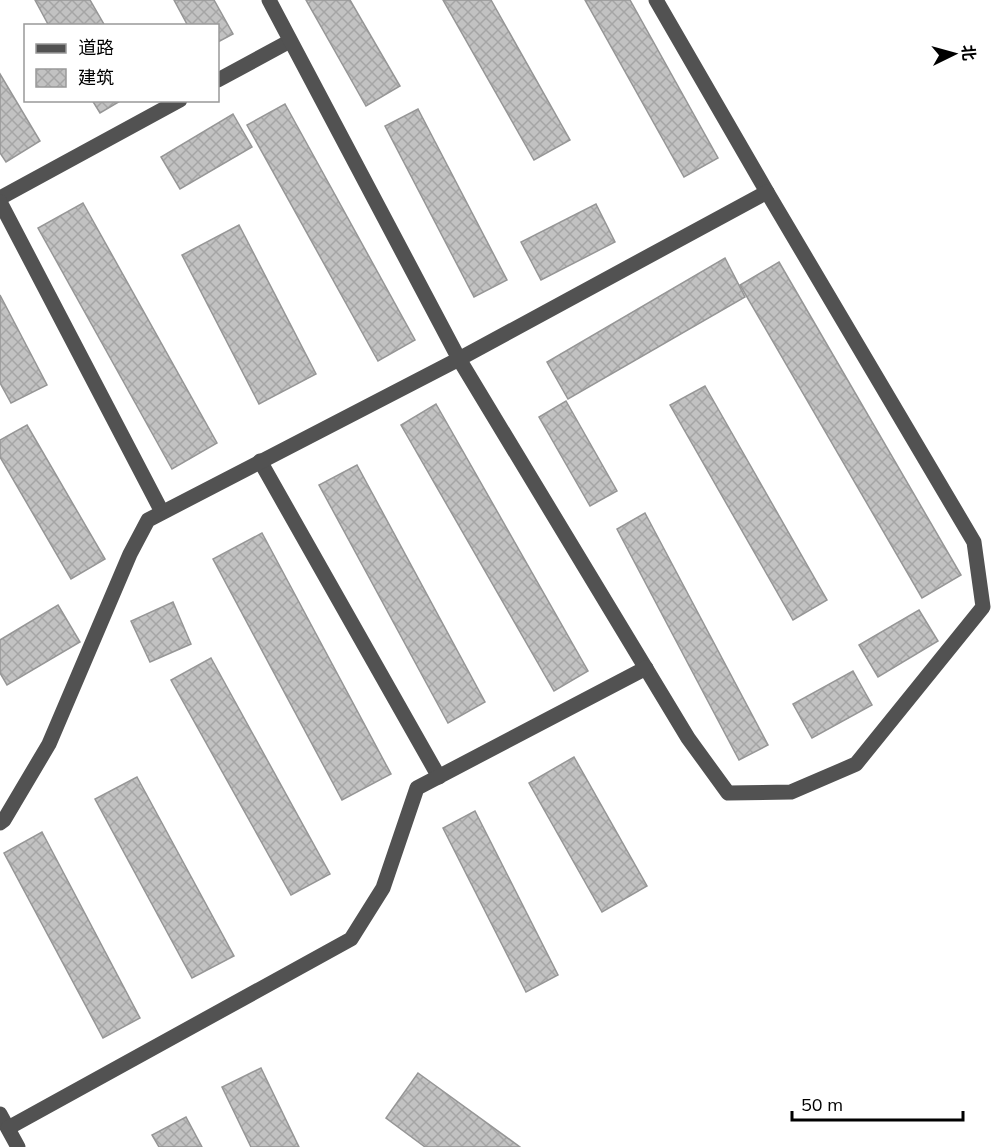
<svg xmlns="http://www.w3.org/2000/svg" width="1008" height="1147" font-family="Mulish,'Noto Sans SC',sans-serif">
<defs>
<pattern id="building-cross-hatch" width="8" height="8" patternUnits="userSpaceOnUse" patternTransform="scale(1.5)"><rect width="8" height="8" fill="#c2c2c2"/><path d="M0 0l8 8M0 8l8-8" fill="none" stroke="#a5a5a5"/></pattern>
</defs>
<rect width="100%" height="100%" fill="#fff"/>
<!-- building -->
<g fill="url(#building-cross-hatch)" stroke="#969696" stroke-width="1.5">
<polygon points="35,0 90,0 105,26 49,26"/>
<polygon points="174,0 214,0 233,34 218,42 218,26 188,26"/>
<polygon points="306,0 350,0 400,86 366,106"/>
<polygon points="443,0 491,0 570,140 534,160"/>
<polygon points="585,0 630,0 718,158 684,177"/>
<polygon points="0,74 40,141 6,162 0,153"/>
<polygon points="92,100 122,100 100,113"/>
<polygon points="285,104 415,340 378,361 247,125"/>
<polygon points="418,109 507,280 474,297 385,126"/>
<polygon points="233,114 252,147 180,189 161,157"/>
<polygon points="83,203 217,443 172,469 38,228"/>
<polygon points="596,204 615,242 541,280 521,242"/>
<polygon points="239,225 316,374 259,404 182,255"/>
<polygon points="725,258 745,297 568,399 547,362"/>
<polygon points="779,262 961,575 922,598 740,285"/>
<polygon points="0,295 47,385 11,403 0,383"/>
<polygon points="705,386 827,600 793,620 670,405"/>
<polygon points="566,401 617,491 590,506 539,417"/>
<polygon points="436,404 588,671 554,691 401,425"/>
<polygon points="27,425 105,559 71,579 0,457 0,440"/>
<polygon points="357,465 485,702 448,723 319,485"/>
<polygon points="645,513 768,745 739,760 617,529"/>
<polygon points="262,533 391,774 342,800 213,559"/>
<polygon points="173,602 191,644 150,662 131,621"/>
<polygon points="58,605 80,642 7,685 0,673 0,640"/>
<polygon points="919,610 938,641 878,677 859,645"/>
<polygon points="211,658 330,874 291,895 171,680"/>
<polygon points="853,671 872,705 812,738 793,704"/>
<polygon points="574,757 647,886 602,912 529,783"/>
<polygon points="137,777 234,956 192,978 95,799"/>
<polygon points="475,811 558,975 526,992 443,828"/>
<polygon points="42,832 140,1018 103,1038 4,853"/>
<polygon points="261,1068 299,1147 251,1147 222,1087"/>
<polygon points="418,1073 520,1147 425,1147 386,1118"/>
<polygon points="186,1117 202,1147 159,1147 152,1135"/>
</g>
<g fill="none" stroke-linecap="round" stroke-linejoin="round">
<!-- minor -->
<g stroke="#525252" stroke-width="15">
<polyline points="656,0 767,192"/>
<polyline points="218,80 290,41"/>
<polyline points="0,198 180,100"/>
<polyline points="0,202 162,512"/>
<polyline points="260,461 439,777"/>
<polyline points="0,823 4,820 49,744 130,554 148,520 459,359 767,192 974,542 983,607 856,764 791,792 728,793 688,738 459,359 269,0"/>
<polyline points="0,1114 18,1147"/>
<polyline points="8,1128 351,939 383,888 417,788 646,668"/>
</g>
</g>
<!-- legend -->
<rect x="24" y="24" width="195" height="78" fill="#ffffff" stroke="#999999" stroke-width="1.5"/>
<rect x="36" y="44" width="30" height="9" fill="#525252" stroke="#999999" stroke-width="1.5"/>
<text x="78" y="54" font-size="18" fill="#000000">道路</text>
<rect x="36" y="69" width="30" height="18" fill="url(#building-cross-hatch)" stroke="#999999" stroke-width="1.5"/>
<text x="78" y="84" font-size="18" fill="#000000">建筑</text>
<!-- north arrow -->
<g transform="translate(954 54) rotate(85)" stroke="#ffffff" stroke-width="4.5" paint-order="stroke">
<path d="M0-4.5L10 22L0 15L-10 22Z" fill="#000000"/>
<text y="-9" font-size="16" font-weight="bold" text-anchor="middle" fill="#000000">北</text>
</g>
<!-- scale -->
<path d="M792 1111v9h171v-9" fill="none" stroke="#000000" stroke-width="3"/>
<text x="801" y="1111" font-size="18" fill="#000000" stroke="#ffffff" stroke-width="4.5" paint-order="stroke">50 m</text>
</svg>
